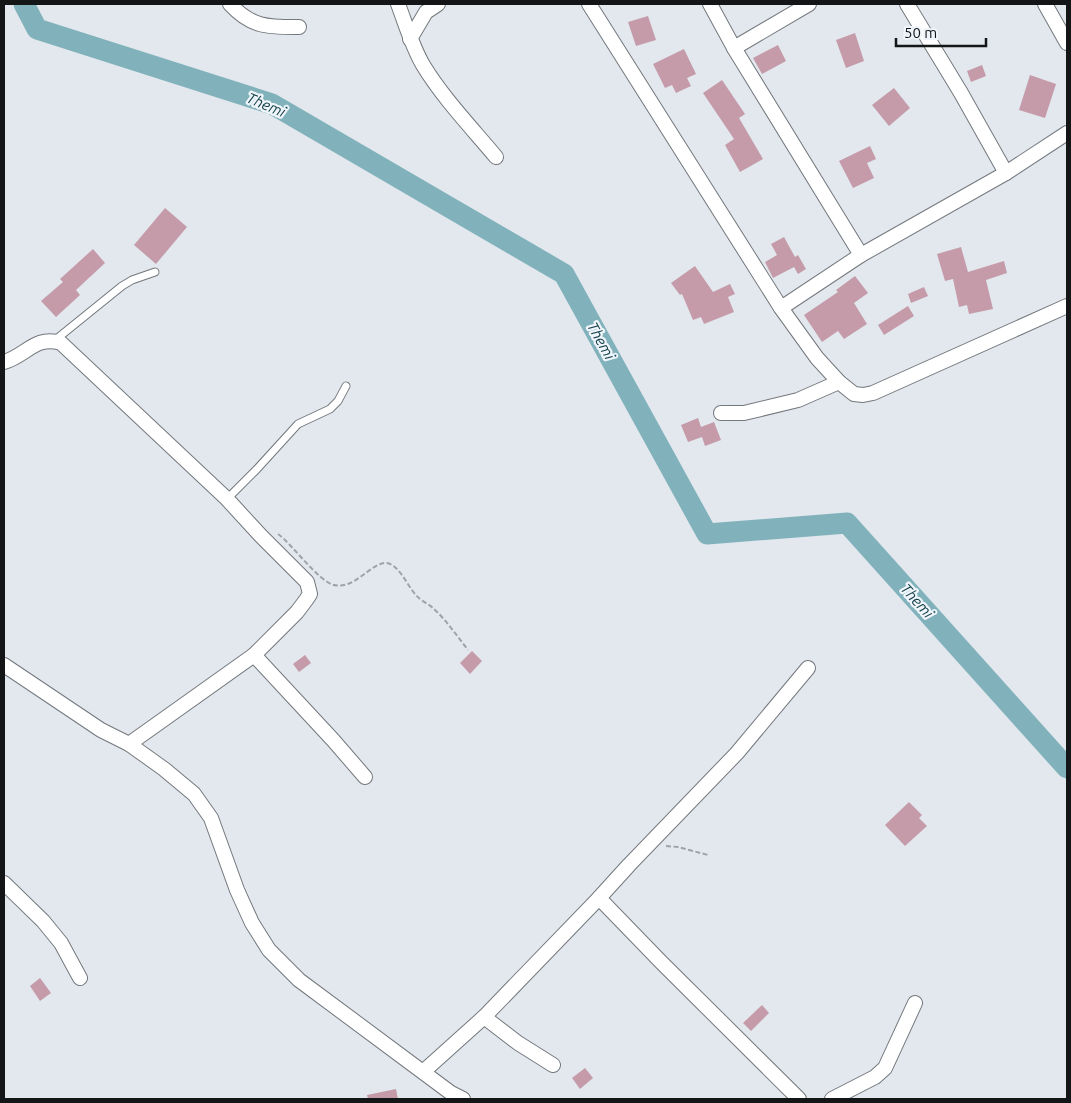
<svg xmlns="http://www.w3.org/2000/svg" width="1071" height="1103" font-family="Ubuntu,sans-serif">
<rect width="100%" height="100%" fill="#e2e8ed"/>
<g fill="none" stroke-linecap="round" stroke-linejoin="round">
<!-- river -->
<polyline stroke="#81b2bc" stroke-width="21" points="24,4 37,29 272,104 564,274 707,534 847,523 1067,768"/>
</g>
<!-- building -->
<g fill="#c59baa">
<polygon points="648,16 656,40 636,46 628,22"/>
<polygon points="855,33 864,61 846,68 836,40"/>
<polygon points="778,45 786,61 762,74 753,58"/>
<polygon points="684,49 696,74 687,78 691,86 676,93 672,85 665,88 653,64"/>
<polygon points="982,65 986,76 971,82 967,71"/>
<polygon points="1030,75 1056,84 1045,118 1019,110"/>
<polygon points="722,80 745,114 739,118 763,159 740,172 725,145 734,139 703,93"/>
<polygon points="894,88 910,108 889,126 872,105"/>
<polygon points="870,146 876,159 867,163 874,178 853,188 839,161"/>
<polygon points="165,208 187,227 156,264 134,245"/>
<polygon points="784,237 795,257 798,255 806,269 798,274 794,267 773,278 765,262 777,255 771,244"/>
<polygon points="961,247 968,272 1004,261 1007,273 986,280 993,309 969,314 967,305 959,307 953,279 945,281 937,254"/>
<polygon points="93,249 105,263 76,290 80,295 56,317 41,301 63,282 60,279"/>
<polygon points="695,266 713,292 730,284 735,294 728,297 734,312 704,324 701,317 693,320 682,294 680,295 671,283"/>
<polygon points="855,276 868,293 854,303 867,324 844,339 838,331 822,342 804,315 838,292 836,290"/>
<polygon points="924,287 928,296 911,303 908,294"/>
<polygon points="908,306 914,316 884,335 878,325"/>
<polygon points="698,418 701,427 714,422 721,440 705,446 702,437 688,442 681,425"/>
<polygon points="472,651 482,661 470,674 460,663"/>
<polygon points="305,655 311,663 299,672 293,664"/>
<polygon points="909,802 922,815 919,818 927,826 905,846 885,825"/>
<polygon points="40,978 51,993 40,1001 30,986"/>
<polygon points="762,1005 769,1013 751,1031 743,1023"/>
<polygon points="585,1068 593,1078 580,1089 572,1078"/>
<polygon points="396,1089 398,1099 368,1099 367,1095"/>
</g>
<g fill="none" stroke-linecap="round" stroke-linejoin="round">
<!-- service casing -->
<g stroke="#73787d" stroke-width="9">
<g id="service">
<polyline points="54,341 122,286 132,280 155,272"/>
<polyline points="227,499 257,469 298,424 330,409 338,401 346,386"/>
</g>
</g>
<!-- minor casing -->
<g stroke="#73787d" stroke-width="16">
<g id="minor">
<path d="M230,4c22,24 39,23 69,23"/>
<path d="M398,4c8,21 14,42 25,61 20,33 48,62 73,92"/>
<polyline points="589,4 781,308 817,358 839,382 854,394 863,395 873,393 1067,306"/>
<polyline points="710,4 734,48 861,255"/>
<polyline points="907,4 961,93 1006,173"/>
<polyline points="1045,4 1067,43"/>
<polyline points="410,39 426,12 438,4"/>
<polyline points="734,48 809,4"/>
<polyline points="781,308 861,255 1006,173 1067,133"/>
<path d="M4,362c22,-6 31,-27 57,-19l166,156 34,37 46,46 3,12 -4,6 -9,12 -43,43 -125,89"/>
<polyline points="721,413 744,413 798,400 839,382"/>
<polyline points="254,655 333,740 365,777"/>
<polyline points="4,665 101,730 129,744 164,769 194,794 211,818 237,890 252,923 269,950 299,980 451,1093 463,1099"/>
<polyline points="4,883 43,921 61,943 80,978"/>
<polyline points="599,898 662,963 799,1099"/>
<polyline points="484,1017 518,1043 553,1065"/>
<polyline points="424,1071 484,1017 599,898 629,865 737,753 808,668"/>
<polyline points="832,1099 875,1077 885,1068 915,1003"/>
</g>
</g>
<!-- path -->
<g stroke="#9ea3a7" stroke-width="2" stroke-dasharray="5 2.5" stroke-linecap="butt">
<path d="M278,534c15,11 40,47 56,51 17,4 30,-13 44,-20 18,-10 28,20 38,30 5,6 13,9 18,14 13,12 23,27 34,41"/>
<polyline points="666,846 678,847 708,855"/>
</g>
<!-- service -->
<use href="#service" stroke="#fff" stroke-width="7"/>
<!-- minor -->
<use href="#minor" stroke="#fff" stroke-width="14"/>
</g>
<g text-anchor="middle" stroke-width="4.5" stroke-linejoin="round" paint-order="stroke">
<!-- water labels -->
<g font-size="15" font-style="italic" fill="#14414a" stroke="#eff5fa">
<text transform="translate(266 105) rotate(23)" y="5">Themi</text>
<text transform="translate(601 341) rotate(61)" y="5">Themi</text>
<text transform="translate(917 601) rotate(48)" y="5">Themi</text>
</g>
</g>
<!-- border -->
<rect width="1071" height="1103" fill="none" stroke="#131517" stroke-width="10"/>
<!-- scale -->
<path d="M896 38v8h90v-8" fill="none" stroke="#131517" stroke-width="2.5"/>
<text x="904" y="38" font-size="15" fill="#131517" stroke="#eff5fa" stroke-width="4" paint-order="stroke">50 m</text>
</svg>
